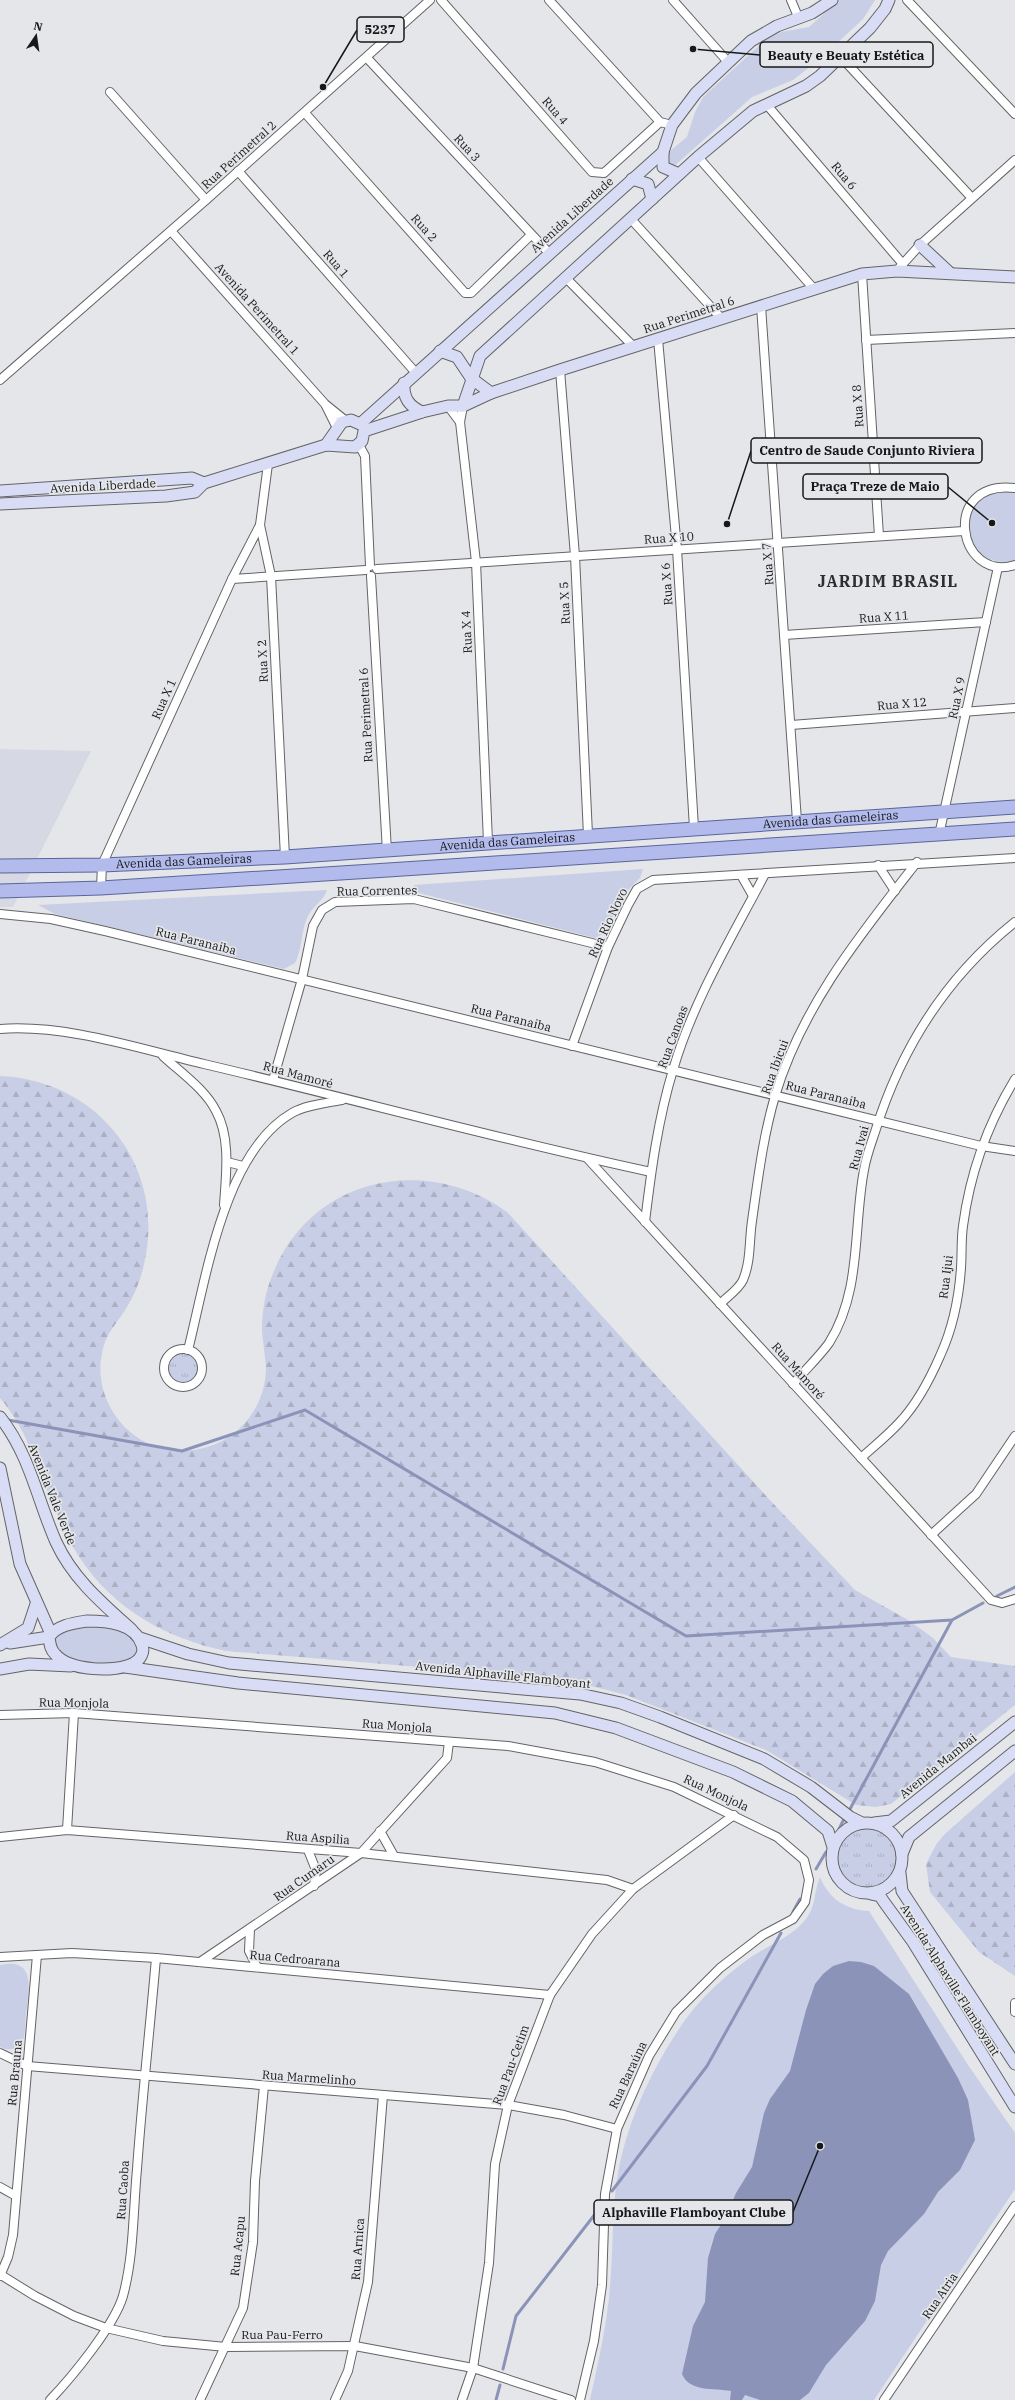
<svg xmlns="http://www.w3.org/2000/svg" width="1015" height="2400" font-family="'IBM Plex Serif',serif">
<defs>
<pattern id="grass-tufts" width="24" height="20" patternUnits="userSpaceOnUse"><rect width="24" height="20" fill="#c8cee5"/><path d="M3 7l-1-3M5 7V3M7 7l1-3M15 17l-1-3M17 17v-4M19 17l1-3" fill="none" stroke="#abb0c4"/></pattern>
<pattern id="forest-firs" width="22" height="20" patternUnits="userSpaceOnUse"><rect width="22" height="20" fill="#c8cee5"/><path d="M5 1l3.5 6h-7zM16 11l3.5 6h-7z" fill="#abb0c4"/></pattern>
</defs>
<rect width="100%" height="100%" fill="#e5e6e9"/>
<!-- built -->
<polygon fill="#d6d9e4" points="0,749 91,751 13,907 0,907"/>
<!-- grass -->
<g fill="url(#grass-tufts)">
<circle cx="183" cy="1368" r="15"/>
<circle cx="867" cy="1858" r="30"/>
</g>
<!-- forest -->
<g fill="url(#forest-firs)">
<path d="M0,1076c98,4 167,91 144,188 -3,15 -9,30 -17,43 -7,12 -17,22 -22,35 -16,44 11,93 55,106 20,5 42,3 60,-6 29,-14 46,-44 46,-75 -1,-12 -3,-24 -4,-36 0,-19 3,-38 10,-55 37,-99 154,-123 235,-64l261,286 87,92 53,30 25,18 18,19 64,9v39l-124,99 -15,3 -20,-2 -90,-55 -140,-55 -62,-16 -338,-28c-58,-12 -113,-42 -146,-93 -14,-20 -23,-45 -33,-68 -13,-33 -23,-64 -47,-92z"/>
<polygon points="1015,1772 1015,1976 979,1952 930,1892 926,1864 937,1843 946,1833"/>
</g>
<!-- park -->
<g fill="#c8cee5">
<polygon points="839,0 875,0 863,19 821,58 793,80 752,97 672,168 663,158 664,156 687,137 695,112 703,97 765,40 781,32 809,27"/>
<path d="M1002,491l13,2v68c-52,10 -66,-59 -13,-70z"/>
<polygon points="643,869 640,878 621,897 608,931 595,938 415,892 414,885"/>
<path d="M327,890c-4,12 -15,16 -20,28 -6,14 -5,32 -12,45l-11,6 -229,-55 -17,-9z"/>
<path d="M88,1626c11,0 61,5 49,27 -12,21 -61,8 -78,-1l-5,-11c7,-13 21,-13 34,-15z"/>
<path d="M820,1877c9,22 26,33 49,34l99,154 47,68v56l-141,211h-284c8,-37 17,-75 20,-113 4,-42 1,-87 11,-129 11,-46 32,-90 58,-129 18,-28 47,-55 75,-74 16,-10 40,-20 52,-36 10,-13 8,-28 14,-42z"/>
<path d="M7,1964c30,-3 21,32 19,50 -1,8 0,21 -4,28 -5,8 -14,9 -22,5v-82z"/>
</g>
<!-- water -->
<path fill="#8b94b8" d="M849,1961l12,1 13,4 35,28 49,84 10,22 7,40 -15,30 -22,22 -14,22 -36,37 -7,14 -6,36 -10,20 -39,44 -17,28 -9,7h-40l-15,-5 -3,5h-12l1,-9c-17,-3 -42,1 -49,-17l11,-48 12,-24 3,-44 7,-24 11,-17 10,-24 16,-26 12,-54 6,-14 20,-28 16,-61 9,-26 8,-10 10,-8z"/>
<g fill="none" stroke-linecap="round" stroke-linejoin="round">
<!-- stream -->
<g stroke="#8b94b8" stroke-width="3">
<polyline points="8,1420 182,1451 305,1410 686,1636 952,1620 983,1603"/>
<polyline points="997,1596 1015,1587"/>
<polyline points="850,1809 952,1620"/>
<polyline points="839,1829 844,1819"/>
<polyline points="816,1869 826,1852"/>
<polyline points="793,1912 800,1899"/>
<polyline points="612,2191 707,2066 781,1933"/>
<polyline points="503,2369 516,2316 599,2209"/>
<polyline points="496,2400 500,2385"/>
</g>
<!-- street casing -->
<g stroke="#646467" stroke-width="10">
<g id="street">
<polyline points="441,0 592,172 604,173 660,122"/>
<polyline points="549,0 660,122 672,125"/>
<polyline points="673,0 728,62"/>
<polyline points="791,0 799,19"/>
<polyline points="907,0 1015,114"/>
<polyline points="840,56 971,197"/>
<polyline points="367,58 549,253"/>
<polyline points="110,92 206,200"/>
<polyline points="767,105 902,263"/>
<polyline points="305,113 465,293 471,293 531,235"/>
<polyline points="698,157 814,289"/>
<polyline points="238,171 416,373"/>
<polyline points="630,218 721,318"/>
<polyline points="171,231 325,404 346,421"/>
<polyline points="900,267 920,245 1015,160"/>
<polyline points="862,274 879,536"/>
<polyline points="565,277 634,347"/>
<polyline points="761,306 797,821"/>
<polyline points="658,339 677,549 694,828"/>
<polyline points="866,340 1015,333"/>
<polyline points="560,370 575,556 588,835"/>
<polyline points="0,380 206,200 430,0"/>
<polyline points="326,406 337,428"/>
<polyline points="448,406 460,422"/>
<polyline points="463,406 460,422 476,562 488,842"/>
<polyline points="359,445 365,456 370,566"/>
<polyline points="268,464 260,525 271,576 285,857"/>
<path d="M1015,488c-75,-9 -58,95 0,77"/>
<polyline points="377,569 964,531"/>
<polyline points="371,576 387,851"/>
<polyline points="232,579 366,570"/>
<polyline points="784,635 986,622"/>
<polyline points="791,725 1015,708"/>
<polyline points="939,835 998,567"/>
<polyline points="878,865 895,891"/>
<polyline points="741,875 753,896"/>
<polyline points="101,888 102,865 232,579 260,525"/>
<polyline points="0,914 51,919 105,931 981,1146 1015,1151"/>
<path d="M0,1029c66,-5 140,20 204,35 149,35 297,76 447,108"/>
<polyline points="572,1046 608,947 628,905 637,889 653,880 1015,858"/>
<path d="M163,1056c17,16 42,33 53,55 15,27 10,64 8,94"/>
<polyline points="273,1080 302,979 313,926 322,910 335,902 414,899 608,947"/>
<polyline points="587,1158 991,1600 1002,1603 1015,1599"/>
<polyline points="227,1162 243,1166"/>
<path d="M645,1222c6,-50 13,-103 28,-152 20,-69 59,-133 92,-196"/>
<path d="M720,1304c7,-7 19,-15 23,-24 8,-19 6,-39 9,-59 6,-42 11,-84 23,-125 27,-90 85,-161 142,-234"/>
<circle cx="183" cy="1368" r="19"/>
<path d="M188,1350c18,-71 36,-198 104,-237 14,-8 35,-10 50,-13"/>
<path d="M793,1384c12,-14 26,-27 36,-41 33,-52 24,-116 35,-173 2,-13 7,-26 11,-38 26,-84 71,-155 140,-210"/>
<path d="M861,1458c12,-11 26,-22 38,-35 17,-18 31,-44 41,-67 12,-26 19,-59 21,-88 1,-14 0,-28 2,-42 7,-53 24,-101 52,-147"/>
<polyline points="931,1535 976,1494 1015,1436"/>
<polyline points="0,1715 74,1713 508,1746 595,1762 674,1787 777,1837 804,1860 809,1880 805,1902 793,1919 763,1935 720,1968 676,2012 649,2056 617,2129 605,2194 602,2285 594,2341 580,2400"/>
<polyline points="67,1830 74,1713"/>
<polyline points="380,1831 394,1856"/>
<polyline points="0,1837 67,1830 361,1853 607,1880 633,1889"/>
<polyline points="308,1850 316,1870 314,1886"/>
<polyline points="250,1929 249,1951 257,1967"/>
<polyline points="0,1957 72,1953 156,1958 550,1995"/>
<polyline points="200,1962 361,1853 447,1758 449,1742"/>
<polyline points="1015,2003 1015,2012"/>
<polyline points="0,2053 27,2066 508,2105 564,2115 617,2129"/>
<polyline points="0,2187 16,2196"/>
<polyline points="1,2275 35,2296 74,2316 106,2328 163,2341 226,2347 355,2346 473,2368 571,2400"/>
<polyline points="0,2276 8,2257 13,2235 37,1955"/>
<path d="M50,2400c22,-23 64,-74 73,-104 11,-41 10,-84 14,-127 5,-70 13,-141 19,-211"/>
<polyline points="200,2400 243,2308 253,2242 255,2181 264,2086"/>
<polyline points="335,2400 348,2371 368,2282 383,2095"/>
<polyline points="462,2400 473,2368 489,2263 495,2164 508,2105 550,1995 592,1934 633,1889 734,1815"/>
<polyline points="884,2400 1015,2206"/>
</g>
</g>
<!-- secondary casing -->
<g stroke="#646467" stroke-width="13">
<g id="secondary">
<polyline points="663,152 663,167 679,174"/>
<polyline points="632,179 648,184 652,199"/>
<polyline points="920,245 950,273"/>
<polyline points="440,351 457,357 471,378 491,393"/>
<path d="M404,383c-1,15 5,23 18,29"/>
<polyline points="463,406 480,356 698,157 753,111 806,86 820,76 870,28 885,9 889,0"/>
<polyline points="326,445 342,422 351,420 360,424 663,152 672,125 696,93 751,41 777,26 812,13 832,0"/>
<polyline points="0,491 192,478 204,483"/>
<polyline points="0,504 166,496 195,492 204,483 326,445 355,447 362,441 364,431 422,412 448,406 463,406 491,393 560,370 862,274 897,271 1015,277"/>
<path d="M0,1417c30,38 37,82 56,125 17,37 47,62 76,88"/>
<polyline points="0,1468 20,1564 51,1634"/>
<path d="M87,1621c20,0 48,2 55,24 3,7 -2,15 -8,18 -18,10 -65,8 -79,-9 -5,-5 -5,-10 -6,-17 8,-12 25,-14 38,-16z"/>
<polyline points="140,1638 188,1654 229,1663 580,1694 621,1703 660,1717 764,1759 811,1787 850,1817 862,1823"/>
<polyline points="10,1643 49,1637"/>
<polyline points="0,1645 28,1628 36,1604"/>
<polyline points="125,1667 238,1683 555,1713 616,1728 733,1772 792,1801 828,1831 833,1847"/>
<polyline points="0,1669 29,1664 71,1666"/>
<circle cx="867" cy="1858" r="35"/>
<polyline points="874,1823 891,1821 1015,1722"/>
<polyline points="902,1854 909,1837 1015,1751"/>
<polyline points="900,1873 902,1891 1015,2064"/>
<polyline points="871,1894 880,1896 884,1902 913,1942 1015,2107"/>
</g>
</g>
<!-- primary casing -->
<g stroke="#5a659a" stroke-width="15">
<g id="primary">
<path id="s1" d="M0,866l102,-1 183,-8 730,-50"/>
<polyline points="0,891 101,888 388,870 1015,829"/>
</g>
</g>
<!-- street -->
<use href="#street" stroke="#fff" stroke-width="8"/>
<!-- secondary -->
<use href="#secondary" stroke="#d8ddf5" stroke-width="11"/>
<!-- primary -->
<use href="#primary" stroke="#b2bbec" stroke-width="13"/>
</g>
<g text-anchor="middle" stroke-width="3.5" stroke-linejoin="round" paint-order="stroke">
<!-- street labels -->
<g font-size="12" fill="#171819" stroke="#e5e6e9">
<text transform="translate(555 111) rotate(49)" y="4">Rua 4</text>
<text transform="translate(467 148) rotate(47)" y="4">Rua 3</text>
<text transform="translate(239 155) rotate(-42)" y="4">Rua Perimetral 2</text>
<text transform="translate(844 176) rotate(50)" y="4">Rua 6</text>
<text transform="translate(572 215) rotate(-42)" y="4">Avenida Liberdade</text>
<text transform="translate(424 228) rotate(48)" y="4">Rua 2</text>
<text transform="translate(336 264) rotate(49)" y="4">Rua 1</text>
<text transform="translate(257 309) rotate(48)" y="4">Avenida Perimetral 1</text>
<text transform="translate(689 315) rotate(-18)" y="4">Rua Perimetral 6</text>
<text transform="translate(858 406) rotate(-94)" y="4">Rua X 8</text>
<text transform="translate(103 486) rotate(-3)" y="4">Avenida Liberdade</text>
<text transform="translate(669 538) rotate(-4)" y="4">Rua X 10</text>
<text transform="translate(768 564) rotate(-94)" y="4">Rua X 7</text>
<text transform="translate(667 584) rotate(-94)" y="4">Rua X 6</text>
<text transform="translate(565 603) rotate(-93)" y="4">Rua X 5</text>
<text transform="translate(884 617) rotate(-4)" y="4">Rua X 11</text>
<text transform="translate(467 632) rotate(-93)" y="4">Rua X 4</text>
<text transform="translate(263 661) rotate(-93)" y="4">Rua X 2</text>
<text transform="translate(957 698) rotate(-78)" y="4">Rua X 9</text>
<text transform="translate(164 699) rotate(-66)" y="4">Rua X 1</text>
<text transform="translate(902 704) rotate(-5)" y="4">Rua X 12</text>
<text transform="translate(366 715) rotate(-93)" y="4">Rua Perimetral 6</text>
<text dy="4" stroke="none"><textPath href="#s1" startOffset="832">Avenida das Gameleiras</textPath></text>
<text dy="4" stroke="none"><textPath href="#s1" startOffset="508">Avenida das Gameleiras</textPath></text>
<text dy="4" stroke="none"><textPath href="#s1" startOffset="184">Avenida das Gameleiras</textPath></text>
<text transform="translate(377 891) rotate(-1)" y="4">Rua Correntes</text>
<text transform="translate(608 923) rotate(-65)" y="4">Rua Rio Novo</text>
<text transform="translate(196 941) rotate(14)" y="4">Rua Paranaiba</text>
<text transform="translate(511 1018) rotate(14)" y="4">Rua Paranaiba</text>
<text transform="translate(673 1037) rotate(-70)" y="4">Rua Canoas</text>
<text transform="translate(775 1067) rotate(-70)" y="4">Rua Ibicui</text>
<text transform="translate(298 1075) rotate(15)" y="4">Rua Mamoré</text>
<text transform="translate(826 1095) rotate(14)" y="4">Rua Paranaiba</text>
<text transform="translate(859 1148) rotate(-75)" y="4">Rua Ivai</text>
<text transform="translate(946 1277) rotate(-83)" y="4">Rua Ijui</text>
<text transform="translate(798 1371) rotate(48)" y="4">Rua Mamoré</text>
<text transform="translate(52 1494) rotate(68)" y="4">Avenida Vale Verde</text>
<text transform="translate(503 1675) rotate(6)" y="4">Avenida Alphaville Flamboyant</text>
<text transform="translate(74 1703) rotate(1)" y="4">Rua Monjola</text>
<text transform="translate(397 1726) rotate(4)" y="4">Rua Monjola</text>
<text transform="translate(938 1766) rotate(-39)" y="4">Avenida Mambai</text>
<text transform="translate(716 1793) rotate(25)" y="4">Rua Monjola</text>
<text transform="translate(318 1838) rotate(4)" y="4">Rua Aspilia</text>
<text transform="translate(304 1878) rotate(-35)" y="4">Rua Cumaru</text>
<text transform="translate(295 1959) rotate(5)" y="4">Rua Cedroarana</text>
<text transform="translate(950 1980) rotate(58)" y="4">Avenida Alphaville Flamboyant</text>
<text transform="translate(511 2065) rotate(-70)" y="4">Rua Pau-Cetim</text>
<text transform="translate(15 2073) rotate(-85)" y="4">Rua Brauna</text>
<text transform="translate(628 2075) rotate(-65)" y="4">Rua Baraúna</text>
<text transform="translate(309 2078) rotate(4)" y="4">Rua Marmelinho</text>
<text transform="translate(123 2190) rotate(-86)" y="4">Rua Caoba</text>
<text transform="translate(238 2246) rotate(-84)" y="4">Rua Acapu</text>
<text transform="translate(358 2249) rotate(-86)" y="4">Rua Arnica</text>
<text transform="translate(940 2296) rotate(-56)" y="4">Rua Atria</text>
<text x="282" y="2339">Rua Pau-Ferro</text>
</g>
<!-- district labels -->
<g font-size="16" font-weight="bold" letter-spacing="1" fill="#2e2e31" stroke="#e5e6e9">
<text x="888" y="587">JARDIM BRASIL</text>
</g>
</g>
<!-- callouts -->
<path fill="none" stroke="#171819" stroke-width="1.5" d="M323 87L357 30M693 49L760 55M727 524L751 451M992 523L948 487M820 2146L793 2212"/>
<g fill="#171819" stroke="#e5e6e9" stroke-width="1.5">
<circle cx="323" cy="87" r="4"/>
<circle cx="693" cy="49" r="4"/>
<circle cx="727" cy="524" r="4"/>
<circle cx="992" cy="523" r="4"/>
<circle cx="820" cy="2146" r="4"/>
</g>
<g fill="#e5e6e9" stroke="#171819" stroke-width="1.5">
<rect x="357" y="17" width="47" height="25" rx="4"/>
<rect x="760" y="42" width="173" height="25" rx="4"/>
<rect x="751" y="438" width="231" height="25" rx="4"/>
<rect x="803" y="474" width="145" height="25" rx="4"/>
<rect x="594" y="2200" width="199" height="25" rx="4"/>
</g>
<g font-size="13" text-anchor="middle" font-weight="bold" fill="#171819">
<text x="380" y="34">5237</text>
<text x="846" y="60">Beauty e Beuaty Estética</text>
<text x="867" y="455">Centro de Saude Conjunto Riviera</text>
<text x="875" y="491">Praça Treze de Maio</text>
<text x="694" y="2217">Alphaville Flamboyant Clube</text>
</g>
<!-- north arrow -->
<g transform="translate(36 36) rotate(13)" stroke="#e5e6e9" stroke-width="3" paint-order="stroke">
<path d="M0-3L7 15L0 10L-7 15Z" fill="#171819"/>
<text y="-6" font-size="11" font-weight="bold" text-anchor="middle" fill="#171819">N</text>
</g>
</svg>
